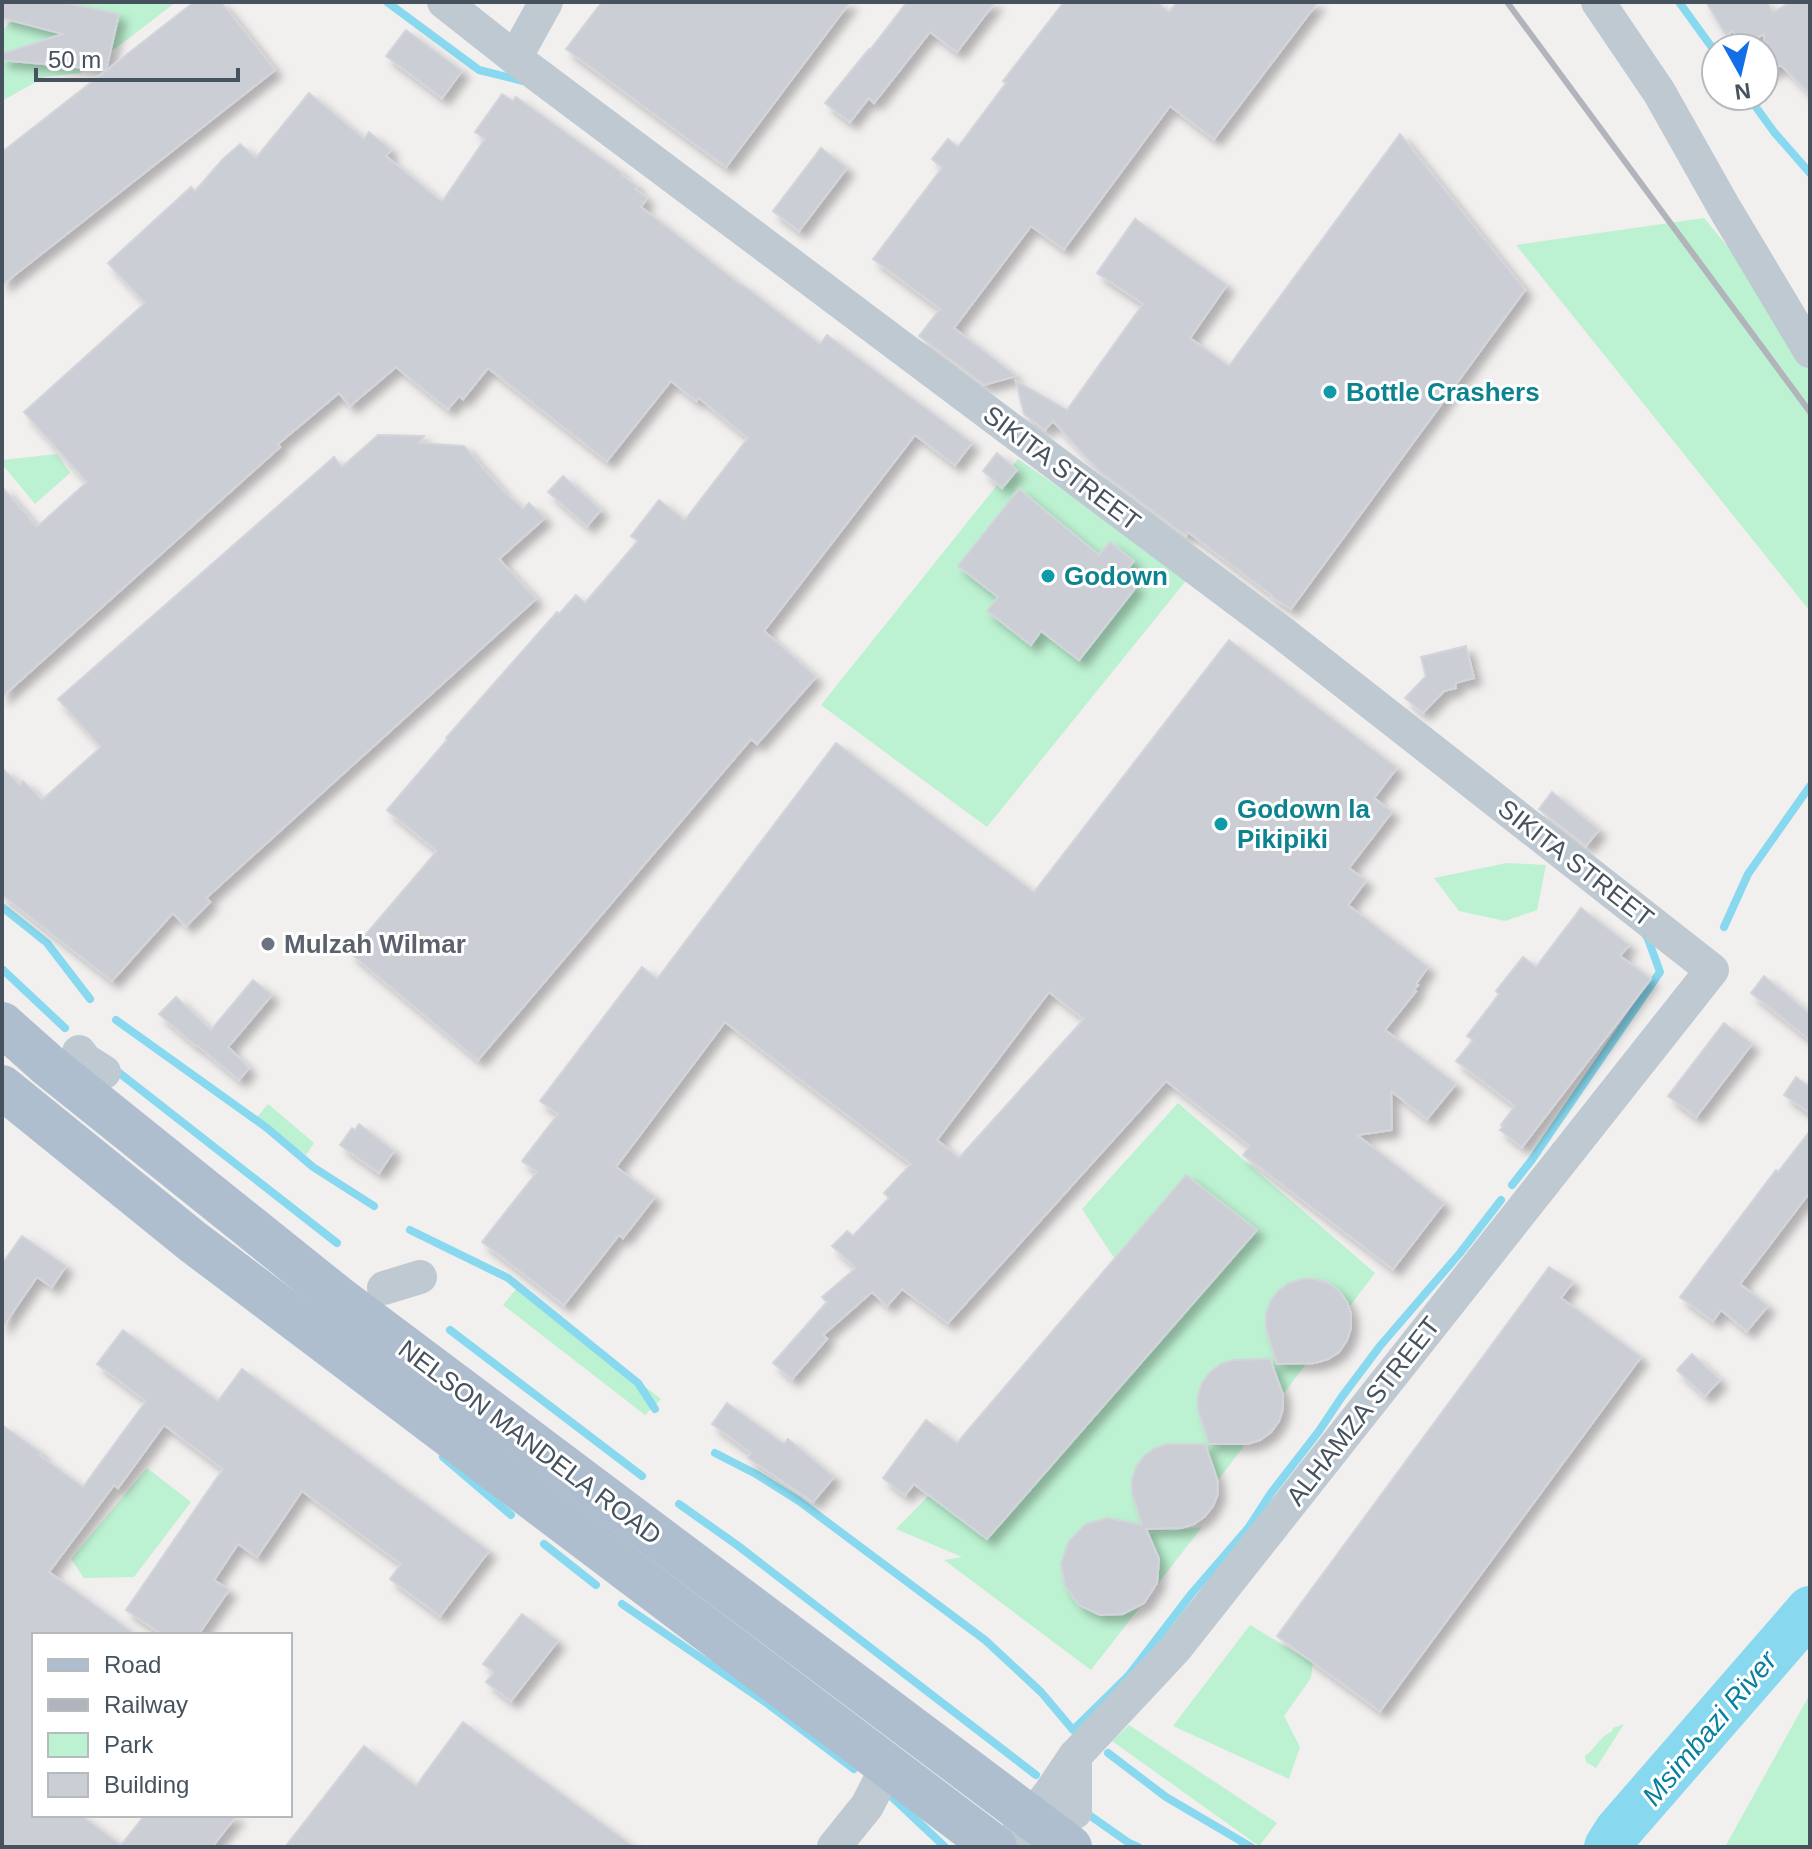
<svg xmlns="http://www.w3.org/2000/svg" width="1812" height="1849" font-family="Arial,sans-serif">
<defs>
<filter id="shadow"><feDropShadow dx="7" dy="7" stdDeviation="4" flood-color="#0004"/></filter>
</defs>
<rect width="100%" height="100%" fill="#f2efef"/>
<!-- green -->
<g fill="#bcf1d1">
<polygon points="29,2 176,2 128,39 81,73 45,77 2,101 2,31"/>
<polygon points="1704,218 1810,346 1810,611 1516,245"/>
<polygon points="57,454 70,473 35,504 2,464 2,460"/>
<polygon points="1018,459 1189,577 987,827 821,705"/>
<polygon points="1507,863 1546,865 1537,910 1505,921 1459,911 1434,878"/>
<polygon points="1178,1103 1375,1273 1181,1529 1134,1535 1202,1527 1091,1670 944,1560 962,1557 896,1529 1133,1287 1082,1209"/>
<polygon points="268,1104 314,1143 306,1155 255,1120"/>
<polygon points="517,1288 661,1399 645,1415 503,1305"/>
<polygon points="147,1468 191,1502 134,1577 84,1578 71,1559"/>
<polygon points="1250,1625 1313,1663 1311,1678 1284,1716 1300,1747 1289,1779 1173,1726"/>
<polygon points="1810,1694 1810,1847 1725,1847"/>
<path d="M1624,1724l-28,44 -10,-6 -1,-6c10,-6 16,-22 27,-24l1,-4z"/>
<polygon points="1129,1725 1277,1823 1259,1846 1112,1741"/>
</g>
<g fill="none" stroke-linecap="round" stroke-linejoin="round">
<!-- stream -->
<g stroke="#88d9ef" stroke-width="8">
<polyline points="387,2 479,70 523,81"/>
<polyline points="1679,2 1716,53"/>
<polyline points="1748,96 1774,132 1810,173"/>
<polyline points="2,907 47,943 90,999"/>
<polyline points="1724,927 1748,874 1810,786"/>
<polyline points="2,969 65,1028"/>
<polyline points="116,1020 267,1128 313,1167 374,1206"/>
<polyline points="113,1068 337,1243"/>
<polyline points="1512,1185 1531,1161 1660,972 1648,939 1645,934"/>
<polyline points="410,1230 508,1278 638,1383 655,1409"/>
<polyline points="450,1330 642,1476"/>
<polyline points="715,1453 756,1474 799,1501 985,1640 1041,1692 1073,1730 1129,1675 1192,1593 1249,1527 1271,1493 1319,1431 1341,1398 1380,1346 1460,1253 1501,1200"/>
<polyline points="443,1457 511,1515"/>
<polyline points="679,1504 737,1545 1036,1775"/>
<polyline points="544,1544 596,1585"/>
<polyline points="622,1604 768,1704 854,1769"/>
<polyline points="1108,1753 1166,1797 1251,1847"/>
<polyline points="892,1797 945,1847"/>
<polyline points="1082,1810 1129,1843 1138,1847"/>
</g>
<!-- river -->
<polyline stroke="#88d9ef" stroke-width="48" points="1608,1847 1618,1831 1810,1610"/>
</g>
<!-- building -->
<g fill="#cbced4" stroke="#d3d5db" stroke-width="2" fill-rule="evenodd" filter="url(#shadow)">
<polygon points="2,2 61,2 119,14 106,70 2,60 2,54 63,34 2,18"/>
<polygon points="194,2 221,2 275,70 2,285 2,152"/>
<polygon points="602,2 850,2 726,167 566,49"/>
<polygon points="907,2 995,2 957,52 930,32 874,103 869,98 850,122 825,103 869,49 870,50"/>
<polygon points="1064,2 1157,2 1169,12 1177,2 1318,2 1214,139 1170,106 1064,249 1031,226 954,328 1016,376 984,385 919,336 940,309 873,259 942,168 932,159 948,139 958,147 1006,83 1003,81"/>
<polygon points="1706,2 1767,2 1773,12 1791,2 1810,2 1810,94 1781,65 1764,74 1764,34 1742,46 1733,31 1726,35"/>
<polygon points="406,30 462,71 442,98 386,56"/>
<polygon points="309,93 364,139 369,132 391,150 386,156 442,202 485,139 475,132 502,94 513,101 516,97 622,173 621,175 637,186 635,189 647,198 641,207 742,286 743,285 820,344 827,335 972,443 955,465 915,435 764,631 816,677 757,744 751,739 478,1060 350,953 437,851 387,810 447,740 446,738 557,612 559,614 576,595 585,603 638,541 631,536 659,500 685,520 748,438 699,398 696,401 671,381 607,461 488,368 463,399 459,396 448,409 396,367 350,406 339,393 278,444 280,447 2,697 2,487 37,527 87,482 24,412 145,303 108,263 191,187 195,191 223,159 240,144 256,158"/>
<polygon points="1400,134 1525,290 1291,609 1272,597 1273,596 1188,532 1186,536 1099,471 1053,421 1045,430 1024,414 1016,381 1067,410 1143,304 1097,273 1135,219 1227,285 1190,338 1229,366"/>
<polygon points="821,148 847,168 799,231 773,211"/>
<polygon points="378,435 424,436 419,443 464,446 502,490 523,509 529,503 545,518 499,559 536,599 206,898 210,902 186,926 173,913 112,981 2,895 2,768 20,785 23,781 42,800 101,747 58,699 334,457 342,467"/>
<polygon points="997,453 1017,470 1002,488 983,471"/>
<polygon points="563,476 601,510 587,526 548,492"/>
<polygon points="1019,489 1099,555 1110,542 1134,561 1123,575 1137,586 1079,660 1041,631 1031,645 987,611 998,597 958,566"/>
<path d="M1229,640l168,128 -23,30 18,14 -43,56 17,13 -18,24 80,62 -12,17 2,1 -4,5 2,1 -31,39 71,54 -29,35 -36,-28 1,39 -35,5 87,68 -51,66 -150,-114 7,-9 -84,-65 -218,242 -46,-34 -15,17 -15,-14 -49,43 4,4 -35,40 -19,-16 54,-61 -5,-5 34,-29 -24,-22 15,-15 6,5 36,-38 -5,-5 27,-29 -186,-142 -109,145 39,30 -32,41 -4,-3 -55,70 -82,-63 55,-70 -15,-11 36,-47 -18,-13 102,-134 15,12 179,-236 198,149zM1049,992l35,27 -125,139 -22,-18z"/>
<polygon points="1466,646 1474,678 1455,683 1456,688 1444,691 1423,713 1405,698 1426,676 1421,657"/>
<polygon points="1552,792 1599,830 1586,846 1539,809"/>
<polygon points="1581,908 1629,945 1620,956 1651,979 1522,1147 1500,1130 1503,1127 1501,1125 1515,1106 1456,1061 1473,1040 1467,1036 1499,994 1496,991 1523,957 1536,967"/>
<polygon points="1764,976 1810,1014 1810,1040 1751,993"/>
<polygon points="253,980 272,995 228,1047 249,1068 239,1080 197,1045 196,1046 159,1014 176,997 211,1030"/>
<polygon points="1724,1023 1752,1044 1696,1117 1668,1096"/>
<polygon points="1796,1077 1810,1087 1810,1113 1784,1095"/>
<polygon points="359,1124 394,1151 379,1173 340,1145 352,1128 355,1130"/>
<polygon points="1810,1131 1810,1192 1740,1284 1768,1306 1747,1331 1721,1310 1713,1321 1680,1297 1776,1170 1778,1172"/>
<polygon points="1186,1175 1257,1230 987,1539 914,1484 905,1495 883,1478 926,1420 957,1443"/>
<polygon points="22,1236 66,1266 52,1287 37,1277 2,1328 2,1264"/>
<polygon points="1549,1267 1573,1282 1561,1298 1641,1357 1380,1711 1277,1636"/>
<polygon points="1302,1279 1315,1279 1328,1283 1339,1291 1347,1302 1351,1314 1351,1328 1347,1340 1339,1352 1328,1359 1315,1363 1277,1364 1266,1328 1266,1315 1270,1302 1278,1291 1289,1283"/>
<polygon points="123,1330 218,1401 242,1369 489,1551 440,1616 390,1579 401,1564 302,1491 257,1557 238,1544 214,1580 229,1590 198,1635 163,1635 126,1610 223,1469 164,1425 118,1488 114,1485 49,1572 136,1635 34,1635 34,1815 81,1815 121,1845 145,1815 237,1815 212,1847 2,1847 2,1425 41,1453 39,1455 83,1487 146,1401 97,1364"/>
<polygon points="1692,1354 1720,1380 1705,1396 1677,1370"/>
<polygon points="1270,1359 1283,1395 1283,1408 1279,1421 1271,1432 1260,1440 1247,1444 1209,1444 1198,1409 1198,1395 1202,1383 1210,1372 1221,1364 1233,1360"/>
<polygon points="727,1403 784,1444 788,1439 834,1477 813,1502 748,1458 751,1453 712,1424"/>
<polygon points="1168,1444 1205,1444 1217,1479 1218,1493 1213,1506 1205,1516 1194,1524 1181,1528 1146,1529 1159,1559 1157,1583 1144,1603 1123,1614 1100,1615 1079,1605 1065,1586 1061,1563 1069,1541 1086,1524 1108,1518 1142,1525 1132,1493 1132,1480 1136,1467 1144,1456 1155,1448"/>
<polygon points="522,1614 558,1641 511,1701 486,1682 494,1672 483,1664"/>
<polygon points="463,1722 634,1847 285,1847 364,1746 416,1786"/>
</g>
<g fill="none" stroke-linecap="round" stroke-linejoin="round">
<!-- minor -->
<g stroke="#bfc9d2" stroke-width="34">
<polyline points="444,2 515,58 1285,635 1712,970 1175,1649 1075,1756 1050,1793 1007,1847"/>
<polyline points="1598,2 1659,92 1725,209 1810,351"/>
<polyline points="515,58 546,2"/>
<polyline points="79,1052 85,1060 104,1072"/>
<polyline points="384,1288 420,1277"/>
<polyline points="1075,1812 1075,1756"/>
<polyline points="834,1847 867,1806 888,1765"/>
</g>
<!-- major -->
<g stroke="#aebecf" stroke-width="44">
<polyline points="2,1024 48,1065 336,1296 1070,1847"/>
<polyline points="2,1087 192,1241 995,1847"/>
</g>
<!-- rail -->
<polyline stroke="#b1b4ba" stroke-width="6" points="1507,2 1810,412"/>
</g>
<!-- markers -->
<g fill="#0f9aa8" stroke="#fff" stroke-width="3">
<circle cx="1330" cy="392" r="8"/>
<circle cx="1048" cy="576" r="8"/>
<circle cx="1221" cy="824" r="8"/>
</g>
<circle fill="#6b7280" stroke="#fff" stroke-width="3" cx="268" cy="944" r="8"/>
<g text-anchor="middle" stroke-width="6" stroke-linejoin="round" paint-order="stroke">
<!-- culture labels -->
<g font-size="26" font-weight="bold" fill="#0d838f" stroke="#fff" text-anchor="start">
<text x="1346" y="401">Bottle Crashers</text>
<text x="1064" y="585">Godown</text>
<text x="1237" y="818">Godown la<tspan x="1237" dy="30">Pikipiki</tspan></text>
</g>
<!-- street labels -->
<g font-size="26" fill="#46525d" stroke="#fff">
<text transform="translate(1062 468) rotate(37)" y="9">SIKITA STREET</text>
<text transform="translate(1576 863) rotate(38)" y="9">SIKITA STREET</text>
<text transform="translate(1363 1411) rotate(-52)" y="9">ALHAMZA STREET</text>
<text transform="translate(530 1442) rotate(37)" y="9">NELSON MANDELA ROAD</text>
</g>
<!-- worship labels -->
<g font-size="26" font-weight="bold" fill="#5b616d" stroke="#fff" text-anchor="start">
<text x="284" y="953">Mulzah Wilmar</text>
</g>
<!-- water labels -->
<g font-size="28" font-style="italic" fill="#087f9f" stroke="#fff">
<text transform="translate(1709 1728) rotate(-50)" y="10">Msimbazi River</text>
</g>
</g>
<!-- border -->
<rect width="1812" height="1849" fill="none" stroke="#46525d" stroke-width="8"/>
<!-- legend -->
<rect x="32" y="1633" width="260" height="184" fill="#ffffff" stroke="#b5babe" stroke-width="2"/>
<rect x="48" y="1659" width="40" height="12" fill="#aebecf" stroke="#b5babe" stroke-width="2"/>
<text x="104" y="1673" font-size="24" fill="#46525d">Road</text>
<rect x="48" y="1699" width="40" height="12" fill="#b1b4ba" stroke="#b5babe" stroke-width="2"/>
<text x="104" y="1713" font-size="24" fill="#46525d">Railway</text>
<rect x="48" y="1733" width="40" height="24" fill="#bcf1d1" stroke="#b5babe" stroke-width="2"/>
<text x="104" y="1753" font-size="24" fill="#46525d">Park</text>
<rect x="48" y="1773" width="40" height="24" fill="#cbced4" stroke="#b5babe" stroke-width="2"/>
<text x="104" y="1793" font-size="24" fill="#46525d">Building</text>
<!-- north arrow -->
<g transform="translate(1740 72) rotate(172)"><circle r="38" fill="#ffffff" stroke="#b5babe" stroke-width="2"/>
<path d="M0-6L14 30L0 20L-14 30Z" fill="#136fe8"/>
<text y="-12" font-size="22" font-weight="bold" text-anchor="middle" fill="#46525d">N</text>
</g>
<!-- scale -->
<path d="M36 68v12h202v-12" fill="none" stroke="#46525d" stroke-width="4"/>
<text x="48" y="68" font-size="24" fill="#46525d" stroke="#ffffff" stroke-width="6" paint-order="stroke">50 m</text>
</svg>
